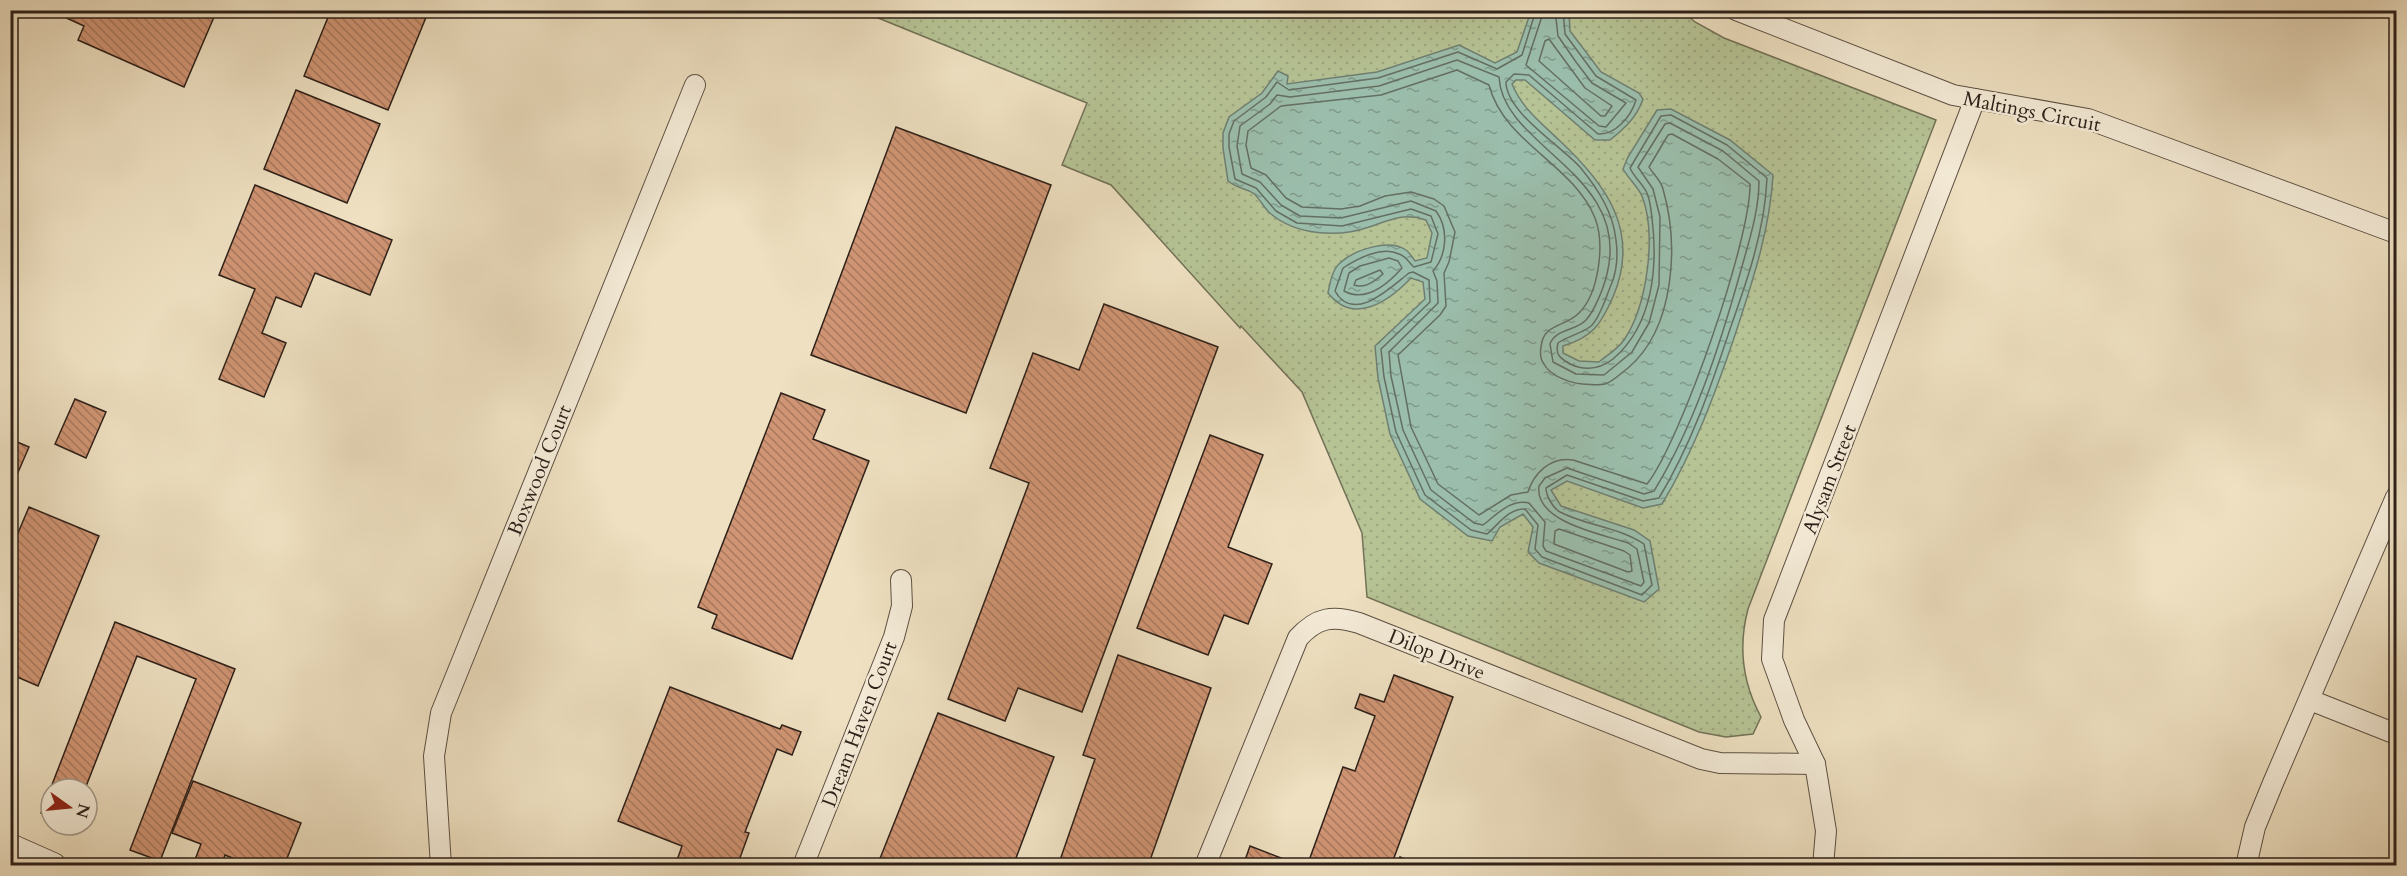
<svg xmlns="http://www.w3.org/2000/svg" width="2407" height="876" font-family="Cardo,serif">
<defs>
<pattern id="grass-tufts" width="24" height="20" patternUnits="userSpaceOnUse" patternTransform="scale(1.5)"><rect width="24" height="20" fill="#b6c395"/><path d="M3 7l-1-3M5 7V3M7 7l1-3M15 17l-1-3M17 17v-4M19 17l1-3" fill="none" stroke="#9da780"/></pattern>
<pattern id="park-dots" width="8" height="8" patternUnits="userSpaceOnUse" patternTransform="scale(1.5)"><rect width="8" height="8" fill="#b6c395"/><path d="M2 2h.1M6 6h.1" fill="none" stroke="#9da780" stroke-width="1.8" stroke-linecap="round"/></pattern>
<pattern id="water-ripples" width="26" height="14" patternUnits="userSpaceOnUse" patternTransform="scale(1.5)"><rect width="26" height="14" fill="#9bbeac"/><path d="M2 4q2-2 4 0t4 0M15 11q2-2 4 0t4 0" fill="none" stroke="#7f9a8b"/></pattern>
<pattern id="building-back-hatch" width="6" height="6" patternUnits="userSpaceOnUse" patternTransform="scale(1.5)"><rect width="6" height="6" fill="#d09574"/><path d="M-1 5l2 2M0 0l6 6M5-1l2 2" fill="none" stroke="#a9795e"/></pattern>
</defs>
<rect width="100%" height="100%" fill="#eee0c1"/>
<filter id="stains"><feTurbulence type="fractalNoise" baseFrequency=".00333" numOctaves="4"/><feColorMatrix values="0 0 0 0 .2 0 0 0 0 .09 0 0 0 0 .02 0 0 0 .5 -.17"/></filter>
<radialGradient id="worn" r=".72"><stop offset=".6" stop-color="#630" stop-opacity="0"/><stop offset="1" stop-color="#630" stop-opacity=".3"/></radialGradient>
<!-- grass -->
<polygon fill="url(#grass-tufts)" stroke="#727257" stroke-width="1.5" points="904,11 1044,11 950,15"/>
<!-- park -->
<path fill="url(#park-dots)" stroke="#727257" stroke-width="1.5" d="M1044,10l638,1 13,11 29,16 212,82 -188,489c-10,38 -6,73 13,108l-8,17 -27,3 -27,-5 -332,-135 -5,-64 -60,-141 -61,-66 -1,2 -129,-143 -49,-20 25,-62 -226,-92 89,4z"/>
<!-- water -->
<path fill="url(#water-ripples)" stroke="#6f7f71" stroke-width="1.5" d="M1531,11l38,1 1,19 31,41 38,21 4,6c-6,18 -18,29 -33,41h-15l-70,-60h-9l-4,4c10,24 28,38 47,56 47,44 82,91 54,157 -12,27 -20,40 -50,49v7l16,8 20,1c8,-7 19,-13 25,-22 23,-34 33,-105 18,-144 -4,-9 -14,-18 -19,-27l5,-12 29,-47 14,-1 59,31 43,35c-3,55 -21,108 -38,160 -20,59 -41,116 -73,169l-19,4 -76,-27 -16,9 10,16 73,24 16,11 9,48 -15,13 -105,-39 -11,-11 5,-25 -10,-13 -23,13 -8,14 -24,-5 -48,-37 -30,-65 -12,-56 -3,-32 50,-47 -2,-17 -12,-4c-22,23 -57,48 -83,15 2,-10 4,-23 12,-30 14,-13 49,-25 66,-13 3,2 7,8 9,11l12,-3 5,-25 -6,-13c-22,-8 -36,0 -57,7 -31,11 -73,8 -98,-13 -7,-5 -11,-16 -18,-21 -7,-5 -15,-4 -25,-12l-5,-33v-15l6,-16 33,-24 16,-22 10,5 -1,8 90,-12 82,-27 36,18 22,-11z"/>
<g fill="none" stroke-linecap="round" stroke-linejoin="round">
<!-- shore -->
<g stroke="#646f62" stroke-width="1.5">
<path d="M1536,10l-14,45 -25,14 -39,-17 -80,26 -89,12 -12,-8 -11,15 -32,24 -5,13v13l6,32 21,9 20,23 21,12 45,3 69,-17 20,7 7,18 -7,28 -17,5c-5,-4 -8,-11 -15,-13 -17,-8 -41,4 -56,14l-8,23c19,34 57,-5 74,-18l4,-1 16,8 1,22 -49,47 3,28 12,55 29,63 46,35 16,4c11,-9 22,-26 38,-25l13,16 -3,24 7,8 100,38 10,-10 -8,-41c-25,-17 -57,-18 -84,-32 -7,-4 -14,-16 -14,-24l21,-13 76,26 16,-3c32,-53 52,-111 71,-169 17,-48 35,-99 37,-151l-40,-33 -56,-30 -10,1 -31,52c4,9 11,14 16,23 4,7 5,19 6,27 6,49 1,107 -39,141 -13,10 -28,12 -43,5 -10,-6 -15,-9 -12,-21 10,-7 23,-9 33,-17 9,-8 15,-29 20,-41 6,-14 7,-30 5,-45 -3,-28 -18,-51 -36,-73 -19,-21 -74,-55 -74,-85l8,-8 15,1 69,59c17,1 33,-17 38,-34l-40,-24 -31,-42 -2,-24"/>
<polyline points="1544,10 1526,65 1599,126 1606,127 1626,103 1592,83 1576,62 1558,36 1555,10"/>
<polygon points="1549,39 1585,88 1612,106 1605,116 1601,116 1539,61 1545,41"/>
<path d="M1457,60l42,17c3,70 133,97 108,197 -3,13 -12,36 -21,46 -10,11 -31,9 -36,24l3,18 23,12 28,1 28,-23 17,-29 10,-38 1,-68 -7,-28 -15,-22 27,-43 5,-1 53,28 36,30c0,30 -10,60 -18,89 -21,75 -46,154 -87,221l-10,3 -77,-26 -22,10 -6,8c-5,36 63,48 89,57l9,6 7,33 -3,4 -95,-35 -3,-5 2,-24 -16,-19c-18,-5 -34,13 -46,22l-9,-2 -43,-33 -28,-60 -12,-54 -2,-24 49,-49 -1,-22 -4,-10c14,-16 16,-42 3,-60l-25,-10 -70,17 -41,-2 -19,-11 -21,-23 -18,-8 -5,-28 3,-20 30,-22 7,-9 13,2 89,-11z"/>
<path d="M1457,70l32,15c15,58 84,79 106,133 10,26 4,75 -16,95 -13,14 -36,10 -38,34 -1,6 -1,12 3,17 6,12 26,19 39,20 7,0 15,2 22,0 9,-3 16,-11 23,-16 47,-40 51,-123 35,-179 -2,-9 -10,-15 -14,-22l19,-32 4,-1 46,25 32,25c1,55 -69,257 -103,300l-74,-24c-22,-4 -39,13 -45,32l-17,3 -32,20 -41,-31 -27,-57 -13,-72 42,-40 6,-9 -2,-33 5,-11 6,-30 -11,-26 -10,-7 -23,-7 -26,4 -25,10 -19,3 -39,-2 -16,-9 -20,-23 -15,-7 -5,-23 2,-14 33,-25 100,-11z"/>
<path d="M1389,258l9,3 4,7c-15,17 -36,35 -58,23l5,-18 11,-7z"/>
<path d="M1380,270l3,4c-8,7 -18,15 -29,11l2,-5z"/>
<polygon points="1559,529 1624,551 1630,555 1632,571 1628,572 1554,544 1555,531"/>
</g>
</g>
<!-- building -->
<g fill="url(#building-back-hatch)" stroke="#2d2019" stroke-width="1.5">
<polygon points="49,10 217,10 184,87 78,40 84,26"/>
<polygon points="331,10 429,10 388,110 304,76"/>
<polygon points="296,90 380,124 347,203 264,169"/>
<polygon points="896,127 1051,185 966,413 811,355"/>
<polygon points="255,185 392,240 370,295 315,273 301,307 276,297 262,333 286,343 264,397 219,379 255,289 219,275"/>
<polygon points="1104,304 1218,347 1082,712 1018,688 1005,721 948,699 1029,483 990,468 1033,353 1079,370"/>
<polygon points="781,393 825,410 813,439 869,461 792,659 712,628 717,615 698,607"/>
<polygon points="75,399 106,412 86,458 55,444"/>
<polygon points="1210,435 1263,455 1228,547 1272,564 1248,624 1224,615 1208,655 1137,628"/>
<polygon points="10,439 29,447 10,491"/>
<polygon points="29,507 99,536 38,686 15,676 10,687 10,552"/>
<polygon points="115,622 235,669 160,861 130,850 196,679 137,656 85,789 51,789 51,817 41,813"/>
<polygon points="1118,655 1211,688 1148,866 1058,866 1095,759 1083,755"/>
<polygon points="1394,675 1453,697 1391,866 1307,866 1343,767 1355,771 1375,716 1355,708 1360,694 1384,702"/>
<polygon points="670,687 780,729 782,725 801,732 792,755 777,749 745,832 749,833 737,866 675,866 682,846 618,821"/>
<polygon points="938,713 1054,757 1013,866 877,866"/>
<polygon points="193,781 301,823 284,866 252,866 225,855 221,866 193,865 201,844 172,833"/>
<polygon points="1250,846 1302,866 1243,866"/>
<polygon points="1400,857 1421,866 1396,866"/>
</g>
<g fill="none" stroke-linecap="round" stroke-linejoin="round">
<!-- minor casing -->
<g stroke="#5d5043" stroke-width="22">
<g id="minor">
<polyline points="1736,10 1953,95 2088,119 2396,233"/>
<polyline points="2310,700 2396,734"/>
<polyline points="441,866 434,756 441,713 695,85"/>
<polyline points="803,866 894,637 902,606 901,580"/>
<path d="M1205,866l93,-228c19,-21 35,-23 61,-15l342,136 19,4 95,1"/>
<polyline points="1823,866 1826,831 1815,764 1794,720 1772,659 1774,620 1975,99"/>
<polyline points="2246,866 2255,827 2273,783 2396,497"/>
</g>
</g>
<!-- tertiary casing -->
<g stroke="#5d5043" stroke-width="28">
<polyline id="tertiary" points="10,847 53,866"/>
</g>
<!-- minor -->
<use href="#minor" stroke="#f4ebd7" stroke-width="20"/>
<!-- tertiary -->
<use href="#tertiary" stroke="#f4ebd7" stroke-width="26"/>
</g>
<g text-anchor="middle" stroke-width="5" stroke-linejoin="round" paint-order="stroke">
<!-- street labels -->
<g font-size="20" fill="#2d2019" stroke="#f4ebd7">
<text transform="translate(2032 111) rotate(11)" y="7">Maltings Circuit</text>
<text transform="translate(539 470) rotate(-68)" y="7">Boxwood Court</text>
<text transform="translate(1829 479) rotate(-69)" y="7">Alysam Street</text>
<text transform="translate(1437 654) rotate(22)" y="7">Dilop Drive</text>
<text transform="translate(859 724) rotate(-69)" y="7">Dream Haven Court</text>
</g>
</g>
<!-- margin -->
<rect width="2407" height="876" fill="none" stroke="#eee0c1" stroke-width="36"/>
<rect x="12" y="12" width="2383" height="852" fill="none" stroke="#2d2019" stroke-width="3"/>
<rect x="18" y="18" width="2371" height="840" fill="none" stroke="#2d2019" stroke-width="1.5"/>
<!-- north arrow -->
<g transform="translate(69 807) rotate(105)"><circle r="28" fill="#f4ebd7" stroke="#a49a8b" stroke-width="1.5"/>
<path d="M0-4.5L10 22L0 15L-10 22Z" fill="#8f2418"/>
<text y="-9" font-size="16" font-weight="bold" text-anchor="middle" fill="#2d2019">N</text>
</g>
<rect width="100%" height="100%" filter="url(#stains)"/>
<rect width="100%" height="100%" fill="url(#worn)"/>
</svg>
